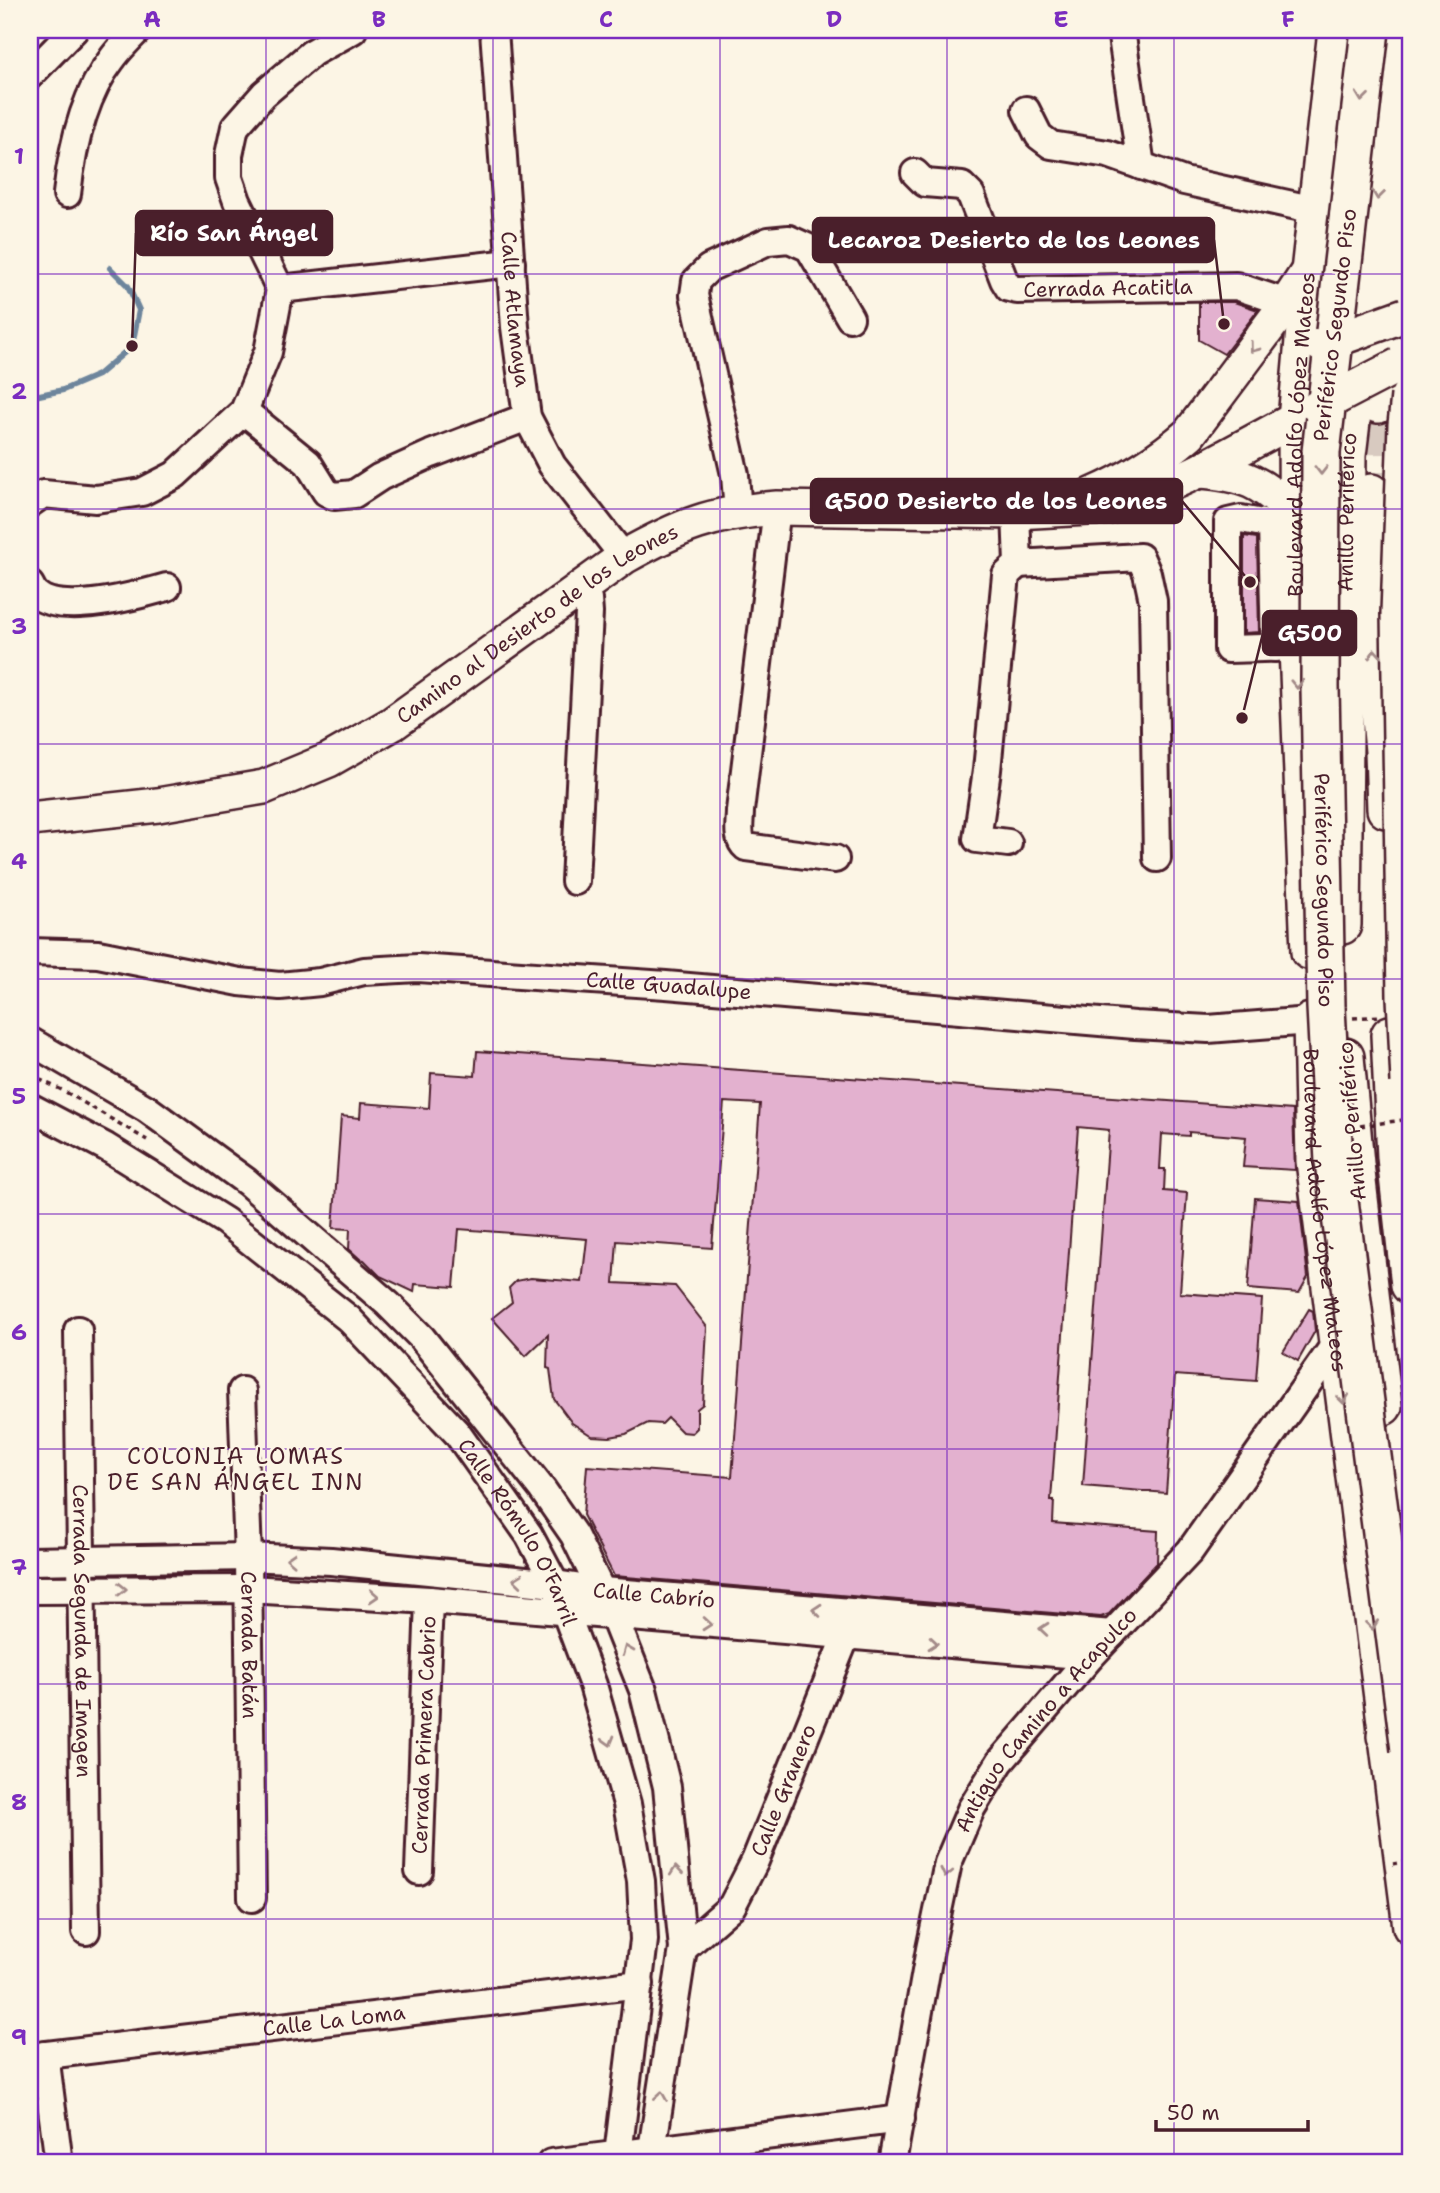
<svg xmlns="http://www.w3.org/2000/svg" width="1440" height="2193" font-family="'Shantell Sans',sans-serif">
<rect width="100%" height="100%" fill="#fcf5e5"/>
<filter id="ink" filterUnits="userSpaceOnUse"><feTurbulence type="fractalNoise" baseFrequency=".0143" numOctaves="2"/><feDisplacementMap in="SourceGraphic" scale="14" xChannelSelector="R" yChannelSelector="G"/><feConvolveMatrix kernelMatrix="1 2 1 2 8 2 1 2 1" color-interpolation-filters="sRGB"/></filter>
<g filter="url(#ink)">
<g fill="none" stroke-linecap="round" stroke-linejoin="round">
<!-- stream -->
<polyline stroke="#6d859c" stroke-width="6" points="30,397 63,390 98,375 132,346 139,310 128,286 110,268"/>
</g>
<!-- building -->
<g fill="#e3b1cf" stroke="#4a1f2b" stroke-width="2">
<polygon points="1199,302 1234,302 1258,310 1224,354 1199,340"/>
<polygon points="1244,536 1257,538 1259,632 1244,633"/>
<polygon points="477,1051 1293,1110 1295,1170 1243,1167 1246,1137 1189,1132 1189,1136 1162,1134 1160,1169 1165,1169 1164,1191 1187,1193 1180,1293 1262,1299 1256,1381 1175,1375 1166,1493 1083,1486 1109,1130 1078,1127 1051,1500 1054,1500 1053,1523 1158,1531 1157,1563 1109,1614 1101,1617 614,1576 583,1515 587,1466 732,1477 760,1104 724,1102 712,1248 617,1241 614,1283 675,1286 707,1327 703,1404 697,1409 697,1428 692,1433 682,1432 668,1418 662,1424 648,1423 626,1434 610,1437 592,1436 572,1423 554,1399 550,1369 547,1368 548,1335 526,1356 492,1318 512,1302 509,1288 516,1281 531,1278 582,1282 587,1239 459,1229 454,1287 415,1284 414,1292 380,1276 364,1260 360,1259 349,1249 350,1229 333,1228 341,1116 360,1118 361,1103 429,1108 431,1073 475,1076"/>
<polygon points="1255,1198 1299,1201 1308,1277 1299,1293 1248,1289"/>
<polygon points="1309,1309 1313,1311 1315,1331 1298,1361 1283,1352"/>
</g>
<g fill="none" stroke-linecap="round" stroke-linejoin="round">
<!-- highway-tunnel -->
<polyline stroke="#d8cac0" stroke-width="37" stroke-dasharray="37 18" stroke-linecap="butt" points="1388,509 1387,443 1393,386"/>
<!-- minor casing -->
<g stroke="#4a1f2b" stroke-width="32">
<g id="minor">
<path id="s1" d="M494,30l21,297 12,90 25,48 72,92"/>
<polyline points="1121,30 1141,166"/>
<polyline points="30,75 74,30"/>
<polyline points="1026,110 1039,136 1051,145 1108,154 1184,181 1315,210"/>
<path id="s2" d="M915,173l10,10 37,3 9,9 33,85 5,8 8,2 219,-4 51,17"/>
<path d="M67,194c5,-46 16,-98 45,-135 7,-10 17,-20 26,-29"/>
<polyline points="280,289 511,263"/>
<polyline points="244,411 308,463 326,492 334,496 354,494 380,477 431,454 527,417"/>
<polyline points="30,503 43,494 96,499 142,492 175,475 244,411 268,352 280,289 237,201 229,178 229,155 235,127 264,94 312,53 353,30"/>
<path d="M777,508l-37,303c0,12 -4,28 6,36l89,12"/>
<polyline points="738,511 735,475 694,295 696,281 709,268 768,241 789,239 809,248 850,318"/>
<polyline points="1272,525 1275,648"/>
<polyline points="1295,529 1241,519 1228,522 1228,649 1296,647"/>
<polyline points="1018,564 1140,557 1147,573 1153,601 1157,858"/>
<path d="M30,585c2,3 3,7 6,9 24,23 103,1 131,-7"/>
<polyline points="1008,843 977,839 987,770 1006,575 1018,564 1016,512"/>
<polyline points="575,881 589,613 588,600 584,584"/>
<path id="s3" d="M30,952l68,2 142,28 40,4 40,-4 44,-11 54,-3 248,17 469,40 73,4 102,-8"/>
<polyline points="30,1041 147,1109 247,1182 388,1304 422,1338 542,1489 574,1535 614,1617 643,1690 667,1787 683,1949 650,2163"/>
<path id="s4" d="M30,1107l76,40 119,74 124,98 108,114 72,102 26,49 38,101 34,119 14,77 3,59 -27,223"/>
<path id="s5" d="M78,1330l8,601"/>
<path id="s6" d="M242,1391l6,166 4,341"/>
<path id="s7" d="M30,1561l218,-4 83,4 224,23 47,7 510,43"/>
<polyline points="30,1590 249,1589 429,1600 1091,1656"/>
<path id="s8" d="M419,1871l10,-271"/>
<path id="s9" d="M683,1949l49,-43 23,-45 97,-240"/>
<polyline points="45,2055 59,2163"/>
<path id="s10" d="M30,2057l610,-73"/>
<polyline points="551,2163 901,2119"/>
<path id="s11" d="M892,2163l38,-214 18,-86 23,-54 29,-47 91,-106 99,-105 146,-208"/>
</g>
</g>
<!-- major casing -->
<g stroke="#4a1f2b" stroke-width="38">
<g id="major">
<path d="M1199,471c47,3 61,11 96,43"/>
<path d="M1092,495c35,-15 68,-36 97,-61l98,-131 19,-29"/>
<path id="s12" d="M30,819l128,-14 106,-18 65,-27 63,-36 232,-167c57,-32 88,-44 153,-49l239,4 91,-5 36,-11 56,-25 111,-60"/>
<path id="s13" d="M1308,952l-12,-305 -1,-227 13,-148 27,-242"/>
<path id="s14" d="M1310,1020l3,141 97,766"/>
</g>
</g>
<!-- highway casing -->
<g stroke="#4a1f2b" stroke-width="42">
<g id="highway">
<polyline points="1378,404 1410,168"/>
<polyline points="1371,493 1372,616 1384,751 1386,809"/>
<path id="s15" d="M1342,925l5,-470 51,-425"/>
<polyline points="1390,1035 1396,1157 1410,1285"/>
<polyline points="1345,1057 1355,1164 1383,1406"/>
<polyline points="1386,1736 1395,1672"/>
</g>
</g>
<!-- path -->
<polyline stroke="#4a1f2b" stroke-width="3.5" stroke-dasharray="5 5" stroke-linecap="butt" points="30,1075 64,1091 147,1140"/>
<!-- minor -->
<use href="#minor" stroke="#fcf5e5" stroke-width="26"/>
<!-- major -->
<use href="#major" stroke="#fcf5e5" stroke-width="33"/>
<!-- highway -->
<use href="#highway" stroke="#fcf5e5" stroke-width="37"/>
<!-- major-bridge casing -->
<g stroke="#4a1f2b" stroke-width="38" stroke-linecap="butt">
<g id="major-bridge">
<polyline points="1321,345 1405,315"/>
<polyline points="1318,407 1399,365"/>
</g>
</g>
<!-- highway-bridge casing -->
<g stroke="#4a1f2b" stroke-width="42" stroke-linecap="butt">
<g id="highway-bridge">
<path id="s16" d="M1370,30l-49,422 -1,235 6,320 8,155 76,588"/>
<polyline points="1410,396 1407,425 1400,613 1406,997 1410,1082"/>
</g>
</g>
<!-- path-bridge -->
<g stroke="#4a1f2b" stroke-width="3.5" stroke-dasharray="5 5" stroke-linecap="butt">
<polyline points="1353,1018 1380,1016"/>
<polyline points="1360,1126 1410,1119"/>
<polyline points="1393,1864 1410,1861"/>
</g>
<!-- major-bridge -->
<use href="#major-bridge" stroke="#fcf5e5" stroke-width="33"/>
<!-- highway-bridge -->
<use href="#highway-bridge" stroke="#fcf5e5" stroke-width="37"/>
</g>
<!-- one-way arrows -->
<defs><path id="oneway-chevron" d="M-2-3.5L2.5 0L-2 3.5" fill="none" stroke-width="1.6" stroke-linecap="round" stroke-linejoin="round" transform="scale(1.75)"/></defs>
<g stroke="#a38a88">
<use href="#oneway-chevron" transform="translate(1362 97) rotate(97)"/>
<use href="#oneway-chevron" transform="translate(1378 195) rotate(97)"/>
<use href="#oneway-chevron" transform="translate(1254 348) rotate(127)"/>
<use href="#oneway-chevron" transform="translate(1321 470) rotate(90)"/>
<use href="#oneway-chevron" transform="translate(1375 654) rotate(-95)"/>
<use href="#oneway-chevron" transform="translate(1297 684) rotate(88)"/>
<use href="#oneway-chevron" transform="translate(1343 1399) rotate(83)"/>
<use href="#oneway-chevron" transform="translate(291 1559) rotate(-177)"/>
<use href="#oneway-chevron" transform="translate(518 1580) rotate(-174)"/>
<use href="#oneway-chevron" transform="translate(122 1589)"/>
<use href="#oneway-chevron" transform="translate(374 1596) rotate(3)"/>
<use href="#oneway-chevron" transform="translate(817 1610) rotate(-175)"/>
<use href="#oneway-chevron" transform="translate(707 1624) rotate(5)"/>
<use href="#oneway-chevron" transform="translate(1372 1625) rotate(83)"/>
<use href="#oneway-chevron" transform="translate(1044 1629) rotate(-175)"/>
<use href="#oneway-chevron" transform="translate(933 1643) rotate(5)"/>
<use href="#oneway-chevron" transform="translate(627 1650) rotate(-112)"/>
<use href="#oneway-chevron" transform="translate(609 1741) rotate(74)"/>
<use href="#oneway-chevron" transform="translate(676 1871) rotate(-96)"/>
<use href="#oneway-chevron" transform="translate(946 1873) rotate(103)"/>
<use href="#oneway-chevron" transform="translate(661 2096) rotate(-81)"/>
</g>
</g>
<!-- grid -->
<path fill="none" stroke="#7b2cbf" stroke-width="2" stroke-opacity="0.55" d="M266,30v2133M493,30v2133M720,30v2133M947,30v2133M1174,30v2133M30,274h1380M30,509h1380M30,744h1380M30,979h1380M30,1214h1380M30,1449h1380M30,1684h1380M30,1919h1380"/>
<g text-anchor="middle" stroke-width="5" stroke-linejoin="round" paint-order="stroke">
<!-- street labels -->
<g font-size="21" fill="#4a1f2b" stroke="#fcf5e5">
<text dy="7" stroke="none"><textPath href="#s2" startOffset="264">Cerrada Acatitla</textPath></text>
<text dy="7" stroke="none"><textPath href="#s1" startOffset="280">Calle Atlamaya</textPath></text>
<text transform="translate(1335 325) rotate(-83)" y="7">Periférico Segundo Piso</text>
<text dy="7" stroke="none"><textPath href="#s13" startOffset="518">Boulevard Adolfo López Mateos</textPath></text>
<text dy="7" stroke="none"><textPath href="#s15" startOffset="413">Anillo Periférico</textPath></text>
<text dy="7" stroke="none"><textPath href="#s12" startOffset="556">Camino al Desierto de los Leones</textPath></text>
<text dy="7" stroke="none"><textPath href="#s16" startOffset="863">Periférico Segundo Piso</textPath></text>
<text dy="7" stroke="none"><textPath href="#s3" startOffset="644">Calle Guadalupe</textPath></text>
<text transform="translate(1352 1121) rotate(-95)" y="7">Anillo Periférico</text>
<text dy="7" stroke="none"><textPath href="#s14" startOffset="191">Boulevard Adolfo López Mateos</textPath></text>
<text dy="7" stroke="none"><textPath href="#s4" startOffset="658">Calle Rómulo O'Farril</textPath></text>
<text dy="7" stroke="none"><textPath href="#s7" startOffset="626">Calle Cabrío</textPath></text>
<text dy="7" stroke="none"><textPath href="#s5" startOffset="301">Cerrada Segunda de Imagen</textPath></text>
<text dy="7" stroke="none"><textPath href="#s6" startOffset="254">Cerrada Batán</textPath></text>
<text dy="7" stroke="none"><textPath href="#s11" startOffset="480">Antiguo Camino a Acapulco</textPath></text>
<text dy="7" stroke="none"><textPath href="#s8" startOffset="136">Cerrada Primera Cabrio</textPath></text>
<text dy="7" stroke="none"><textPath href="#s9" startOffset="192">Calle Granero</textPath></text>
<text dy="7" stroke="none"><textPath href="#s10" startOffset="306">Calle La Loma</textPath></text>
</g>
<!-- neighbourhood labels -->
<g font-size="23" letter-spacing="2" fill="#4a1f2b" stroke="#fcf5e5">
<text x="236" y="1464">COLONIA LOMAS<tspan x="236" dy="26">DE SAN ÁNGEL INN</tspan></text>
</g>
</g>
<!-- callouts -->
<path fill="none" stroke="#4a1f2b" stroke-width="2.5" d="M132 346L136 233M1224 324L1214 240M1250 582L1182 501M1242 718L1263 633"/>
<g fill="#4a1f2b" stroke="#fcf5e5" stroke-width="2.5">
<circle cx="132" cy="346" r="7"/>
<circle cx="1224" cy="324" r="7"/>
<circle cx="1250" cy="582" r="7"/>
<circle cx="1242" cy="718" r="7"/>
</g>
<g fill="#4a1f2b" stroke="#4a1f2b" stroke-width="2.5">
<rect x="136" y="211" width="196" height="44" rx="7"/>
<rect x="813" y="218" width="401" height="44" rx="7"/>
<rect x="811" y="479" width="371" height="44" rx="7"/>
<rect x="1263" y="611" width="93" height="44" rx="7"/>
</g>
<g font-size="23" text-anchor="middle" font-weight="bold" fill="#fff">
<text x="234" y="241">Río San Ángel</text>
<text x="1014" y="248">Lecaroz Desierto de los Leones</text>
<text x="996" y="509">G500 Desierto de los Leones</text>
<text x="1310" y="641">G500</text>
</g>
<!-- margin -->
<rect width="1440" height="2193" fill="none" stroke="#fcf5e5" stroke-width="77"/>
<!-- scale -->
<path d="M1156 2120v10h152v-10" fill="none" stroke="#4a1f2b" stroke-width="3.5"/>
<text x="1167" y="2120" font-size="21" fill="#4a1f2b" stroke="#fcf5e5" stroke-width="5" paint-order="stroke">50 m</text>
<rect x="38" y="38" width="1364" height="2116" fill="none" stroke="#7b2cbf" stroke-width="2.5"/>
<g font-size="23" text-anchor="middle" font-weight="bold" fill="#7b2cbf">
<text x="152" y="27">A</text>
<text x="379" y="27">B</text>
<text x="606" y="27">C</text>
<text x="834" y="27">D</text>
<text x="1061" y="27">E</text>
<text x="1288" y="27">F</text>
<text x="19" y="164">1</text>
<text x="19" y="399">2</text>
<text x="19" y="634">3</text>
<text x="19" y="869">4</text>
<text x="19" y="1104">5</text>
<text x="19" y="1340">6</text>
<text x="19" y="1575">7</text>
<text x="19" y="1810">8</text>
<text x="19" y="2045">9</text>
</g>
</svg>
